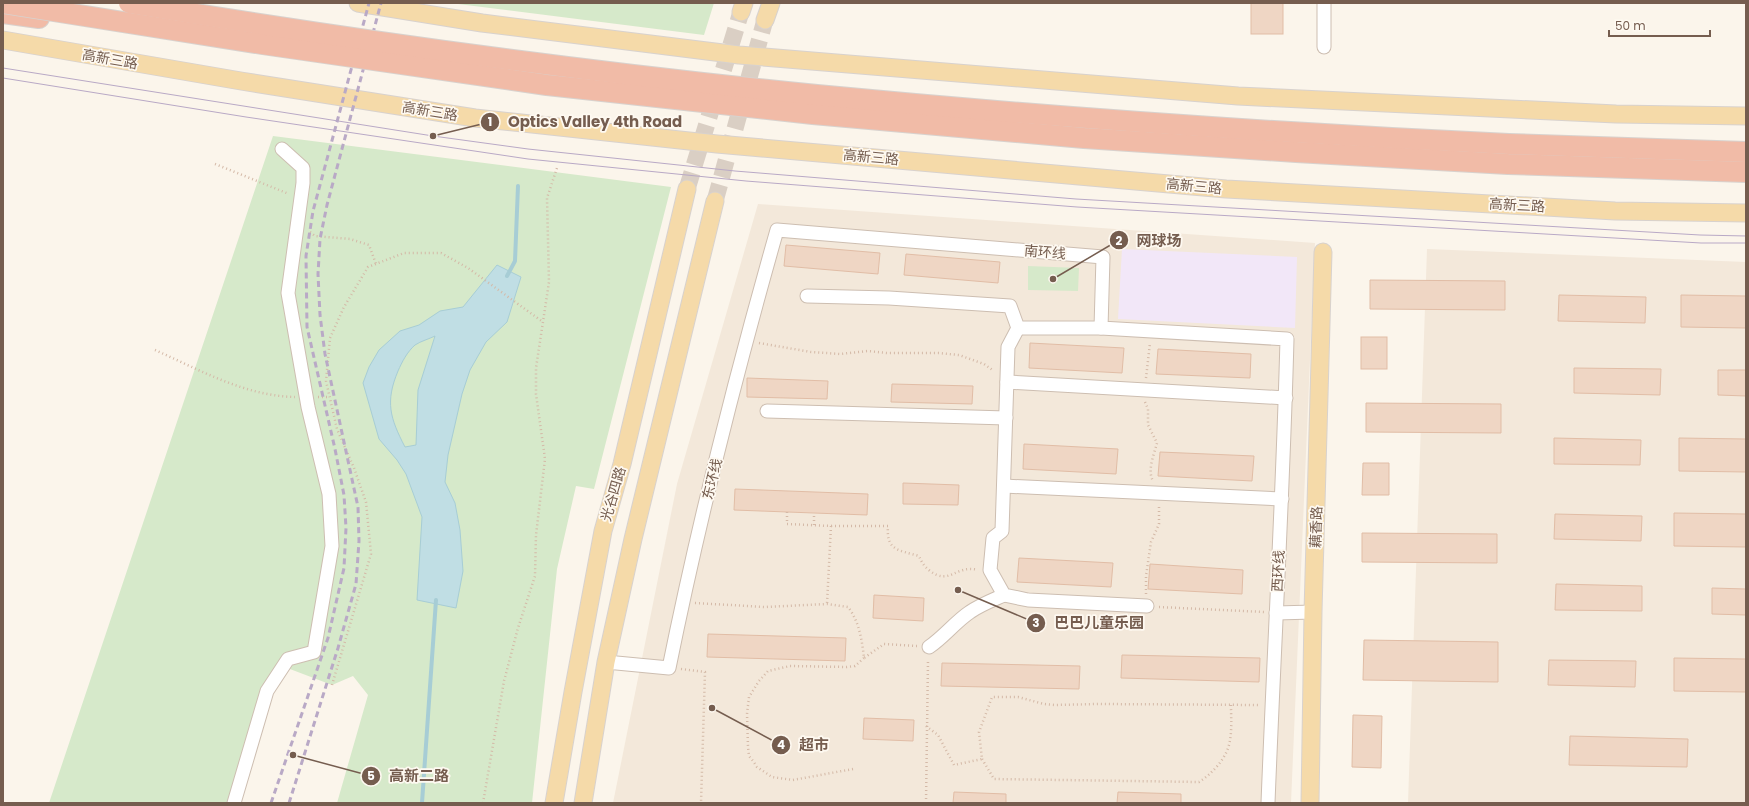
<svg xmlns="http://www.w3.org/2000/svg" width="1749" height="806" font-family="Poppins,'Noto Sans SC',sans-serif">
<rect width="100%" height="100%" fill="#fbf5eb"/>
<!-- residential -->
<g fill="#f3e8da">
<polygon points="758,204 1315,243 1291,803 613,803 677,484"/>
<polygon points="1427,249 1746,262 1746,803 1408,803"/>
</g>
<!-- education -->
<polygon fill="#f2e7f8" points="1122,249 1297,257 1295,328 1118,319"/>
<!-- green -->
<g fill="#d6e9ca">
<polygon points="450,3 714,3 704,35"/>
<polygon points="273,136 671,187 594,489 576,486 557,569 532,803 337,803 368,695 353,676 332,685 282,666 263,686 229,803 49,803"/>
<polygon points="1028,266 1079,268 1078,291 1028,290"/>
</g>
<!-- water -->
<path fill="#c0dee4" stroke="#a7cdd5" fill-rule="evenodd" d="M497,265l24,12 -14,45 -21,20 -16,28 -8,24 -14,61 -3,27 10,21 5,27 3,41 -7,37 -39,-8 5,-83 -16,-43 -9,-14 -18,-21 -16,-56 6,-16 10,-17 21,-19 19,-6 21,-14 23,-4zM435,336l-17,54 -2,55 -11,2c-15,-29 -20,-45 -7,-76 4,-9 9,-19 17,-26 6,-4 14,-6 20,-9z"/>
<g fill="none" stroke-linecap="round" stroke-linejoin="round">
<!-- stream -->
<g stroke="#a7cdd5" stroke-width="4">
<polyline points="507,276 515,261 518,186"/>
<polyline points="422,803 436,600"/>
</g>
</g>
<!-- building -->
<g fill="#efd6c4" stroke="#e1bda6">
<rect x="1251" y="3" width="32" height="31"/>
<polygon points="786,245 880,253 878,274 784,266"/>
<polygon points="906,254 1000,262 998,283 904,275"/>
<polygon points="1370,280 1505,281 1505,310 1370,309"/>
<polygon points="1559,295 1646,297 1645,323 1558,321"/>
<polygon points="1681,295 1746,296 1746,328 1681,327"/>
<rect x="1361" y="337" width="26" height="32"/>
<polygon points="1030,343 1124,348 1122,373 1029,368"/>
<polygon points="1158,349 1251,354 1250,378 1156,374"/>
<polygon points="1574,368 1661,369 1660,395 1574,393"/>
<polygon points="1718,370 1746,370 1746,396 1718,395"/>
<polygon points="747,378 828,381 827,399 747,397"/>
<polygon points="892,384 973,386 972,404 891,402"/>
<polygon points="1366,403 1501,404 1501,433 1366,432"/>
<polygon points="1554,438 1641,440 1640,465 1554,464"/>
<polygon points="1679,438 1746,439 1746,472 1679,471"/>
<polygon points="1024,444 1118,449 1116,474 1023,469"/>
<polygon points="1160,452 1254,456 1252,481 1158,476"/>
<polygon points="1363,463 1389,463 1389,495 1362,495"/>
<polygon points="903,483 959,485 958,505 903,504"/>
<polygon points="735,489 868,494 867,515 734,510"/>
<polygon points="1674,513 1746,514 1746,547 1674,546"/>
<polygon points="1555,514 1642,516 1641,541 1554,539"/>
<polygon points="1362,533 1497,534 1497,563 1362,562"/>
<polygon points="1019,558 1113,563 1111,587 1017,582"/>
<polygon points="1150,564 1243,570 1242,594 1148,589"/>
<polygon points="1556,584 1642,586 1642,611 1555,610"/>
<polygon points="1712,588 1746,589 1746,615 1712,614"/>
<polygon points="874,595 924,598 923,621 873,618"/>
<polygon points="708,634 846,638 845,661 707,657"/>
<polygon points="1364,640 1498,642 1498,682 1363,680"/>
<polygon points="1122,655 1260,658 1259,682 1121,678"/>
<polygon points="1674,658 1746,659 1746,692 1674,691"/>
<polygon points="1549,660 1636,661 1635,687 1548,685"/>
<polygon points="942,663 1080,666 1079,689 941,686"/>
<polygon points="1353,715 1382,716 1381,768 1352,767"/>
<polygon points="864,718 914,720 913,741 863,739"/>
<polygon points="1570,736 1688,739 1687,767 1569,765"/>
<polygon points="954,792 1006,794 1006,803 953,803"/>
<polygon points="1118,792 1181,794 1181,803 1117,803"/>
</g>
<g fill="none" stroke-linecap="round" stroke-linejoin="round">
<!-- major-tunnel -->
<g stroke="#dacfc4" stroke-width="17" stroke-dasharray="17 8" stroke-linecap="butt">
<polyline points="687,189 741,12"/>
<polyline points="715,201 765,20"/>
</g>
<!-- minor casing -->
<g stroke="#cdbeb1" stroke-width="15">
<g id="minor">
<polyline points="1324,47 1324,3"/>
<polyline points="807,296 889,298 1010,306 1018,328 1101,328"/>
<polyline points="1018,328 1008,347 1002,531 993,538 990,570 1004,595 1028,600 1147,606"/>
<polyline points="1007,382 1286,398"/>
<polyline points="767,411 1006,418"/>
<polyline points="1004,486 1282,499"/>
<polyline points="1276,613 1313,612"/>
<path d="M929,647c15,-10 26,-25 41,-35 10,-7 23,-12 34,-17"/>
<path d="M606,662l63,6c30,-148 67,-294 108,-438l326,27 -2,71 186,11c-4,155 -13,309 -19,464"/>
<polyline points="234,803 267,691 288,659 314,652 332,546 329,494 308,407 288,293 303,183 303,168 282,149"/>
</g>
</g>
<!-- major casing -->
<g stroke="#d8d2ce" stroke-width="19">
<g id="major">
<polyline points="358,3 482,23 739,55 1238,96 1616,114 1746,116"/>
<polyline points="741,12 744,3"/>
<polyline points="765,20 771,3"/>
<polyline points="3,40 241,81 475,118 717,144 1226,189 1615,211 1746,213"/>
<polyline points="554,803 573,692 603,531 622,464 687,189"/>
<polyline points="583,803 606,662 633,539 715,201"/>
<polyline points="1310,803 1313,612 1323,252"/>
</g>
</g>
<!-- highway casing -->
<g stroke="#d8d2ce" stroke-width="22">
<polyline id="highway" points="3,13 39,18"/>
</g>
<!-- path -->
<g stroke="#d4b9a7" stroke-width="2.5" stroke-dasharray="1 3" stroke-linecap="butt">
<polyline points="215,164 289,194"/>
<polyline points="310,232 315,236 350,239 369,245 376,264"/>
<polyline points="759,343 811,352 840,354 868,351 887,353 938,353 959,355 984,364 994,371"/>
<path d="M155,350c45,20 90,46 140,47"/>
<polyline points="1146,378 1150,343"/>
<polyline points="318,397 329,397"/>
<path d="M1145,402l3,7v16l9,18c-3,12 -10,27 -4,38"/>
<polyline points="787,512 787,524 831,526 827,604"/>
<polyline points="814,525 814,513"/>
<path d="M831,526h57c-2,25 11,24 31,30 3,7 5,10 11,15 20,15 26,-7 48,-1"/>
<polyline points="1146,594 1146,576 1151,542 1159,524 1159,505"/>
<path d="M695,603l70,4 62,-3 21,3c11,14 14,33 16,51l20,-14 33,2"/>
<polyline points="1159,607 1264,612"/>
<polyline points="681,669 705,672 701,803"/>
<polyline points="332,685 371,554 366,502 354,468 337,429 326,381 330,338 344,307 368,267 404,253 441,253 468,268 543,322"/>
<polyline points="926,726 938,735 954,765 982,759 979,732 992,697 1018,697 1044,704 1055,705 1098,704 1259,705"/>
<path d="M982,759l12,20 205,3c13,-8 29,-25 31,-42 2,-11 1,-23 1,-35"/>
<polyline points="853,769 793,780 772,777 757,767 753,761 749,756 748,747 747,714 749,697 759,681 768,671 790,666 847,667 855,666 864,658"/>
<polyline points="483,803 504,681 518,628 535,576 536,535 545,459 536,394 536,368 549,282 547,198 557,168"/>
<polyline points="926,803 928,660"/>
</g>
<!-- minor -->
<use href="#minor" stroke="#fff" stroke-width="13"/>
<!-- major -->
<use href="#major" stroke="#f5daa9" stroke-width="17"/>
<!-- highway -->
<use href="#highway" stroke="#f1bba7" stroke-width="20"/>
<!-- tram -->
<g stroke="#b9a9c6" stroke-width="1">
<polyline points="3,68 433,136 528,149 735,171 1076,199 1700,235 1746,236"/>
<polyline points="3,78 246,117 528,159 746,181 1077,207 1701,243 1746,243"/>
</g>
<!-- rail -->
<g stroke="#b9a9c6" stroke-width="3" stroke-dasharray="6 4" stroke-linecap="butt">
<polyline points="271,803 328,638 344,568 346,528 344,495 335,449 307,327 306,256 313,211 369,3"/>
<polyline points="289,803 338,648 356,584 359,541 358,507 325,354 320,315 318,274 320,239 327,205 381,3"/>
</g>
<!-- highway-bridge casing -->
<g stroke="#d8d2ce" stroke-width="22" stroke-linecap="butt">
<g id="highway-bridge">
<polyline points="3,3 262,44 547,85 813,114 1084,138 1296,152 1508,164 1746,172"/>
<path d="M129,3c228,38 458,69 688,92 230,22 461,38 692,49 79,3 158,5 237,8"/>
</g>
</g>
<!-- highway-bridge -->
<use href="#highway-bridge" stroke="#f1bba7" stroke-width="20"/>
</g>
<g text-anchor="middle" stroke-width="3.5" stroke-linejoin="round" paint-order="stroke">
<!-- street labels -->
<g font-size="14" fill="#755d4f" stroke="#fef9f1">
<text transform="translate(110 59) rotate(10)" y="5">高新三路</text>
<text transform="translate(430 111) rotate(9)" y="5">高新三路</text>
<text transform="translate(871 157) rotate(5)" y="5">高新三路</text>
<text transform="translate(1194 186) rotate(5)" y="5">高新三路</text>
<text transform="translate(1517 205) rotate(3)" y="5">高新三路</text>
<text transform="translate(1045 252) rotate(5)" y="5">南环线</text>
<text transform="translate(712 479) rotate(-76)" y="5">东环线</text>
<text transform="translate(613 494) rotate(-74)" y="5">光谷四路</text>
<text transform="translate(1316 527) rotate(-88)" y="5">藕香路</text>
<text transform="translate(1278 571) rotate(-87)" y="5">西环线</text>
</g>
</g>
<!-- callouts -->
<path fill="none" stroke="#755d4f" stroke-width="1.5" d="M433 136L490 122M1053 279L1119 240M958 590L1036 623M712 708L781 745M293 755L371 776"/>
<g fill="#755d4f" stroke="#fef9f1" stroke-width="1.5">
<circle cx="433" cy="136" r="4"/>
<circle cx="1053" cy="279" r="4"/>
<circle cx="958" cy="590" r="4"/>
<circle cx="712" cy="708" r="4"/>
<circle cx="293" cy="755" r="4"/>
<circle cx="490" cy="122" r="10"/>
<circle cx="1119" cy="240" r="10"/>
<circle cx="1036" cy="623" r="10"/>
<circle cx="781" cy="745" r="10"/>
<circle cx="371" cy="776" r="10"/>
</g>
<g font-size="12" text-anchor="middle" font-weight="bold" fill="#fff">
<text x="490" y="126">1</text>
<text x="1119" y="245">2</text>
<text x="1036" y="627">3</text>
<text x="781" y="749">4</text>
<text x="371" y="780">5</text>
</g>
<g font-size="15" text-anchor="middle" font-weight="bold" fill="#755d4f" stroke="#fef9f1" stroke-width="3.5" stroke-linejoin="round" paint-order="stroke">
<text x="595" y="127">Optics Valley 4th Road</text>
<text x="1159" y="246">网球场</text>
<text x="1099" y="628">巴巴儿童乐园</text>
<text x="814" y="750">超市</text>
<text x="419" y="781">高新二路</text>
</g>
<!-- border -->
<rect width="1749" height="806" fill="none" stroke="#755d4f" stroke-width="8"/>
<!-- scale -->
<path d="M1609 30v6h101v-6" fill="none" stroke="#755d4f" stroke-width="2"/>
<text x="1615" y="30" font-size="12" fill="#755d4f" stroke="#fef9f1" stroke-width="3" paint-order="stroke">50 m</text>
</svg>
